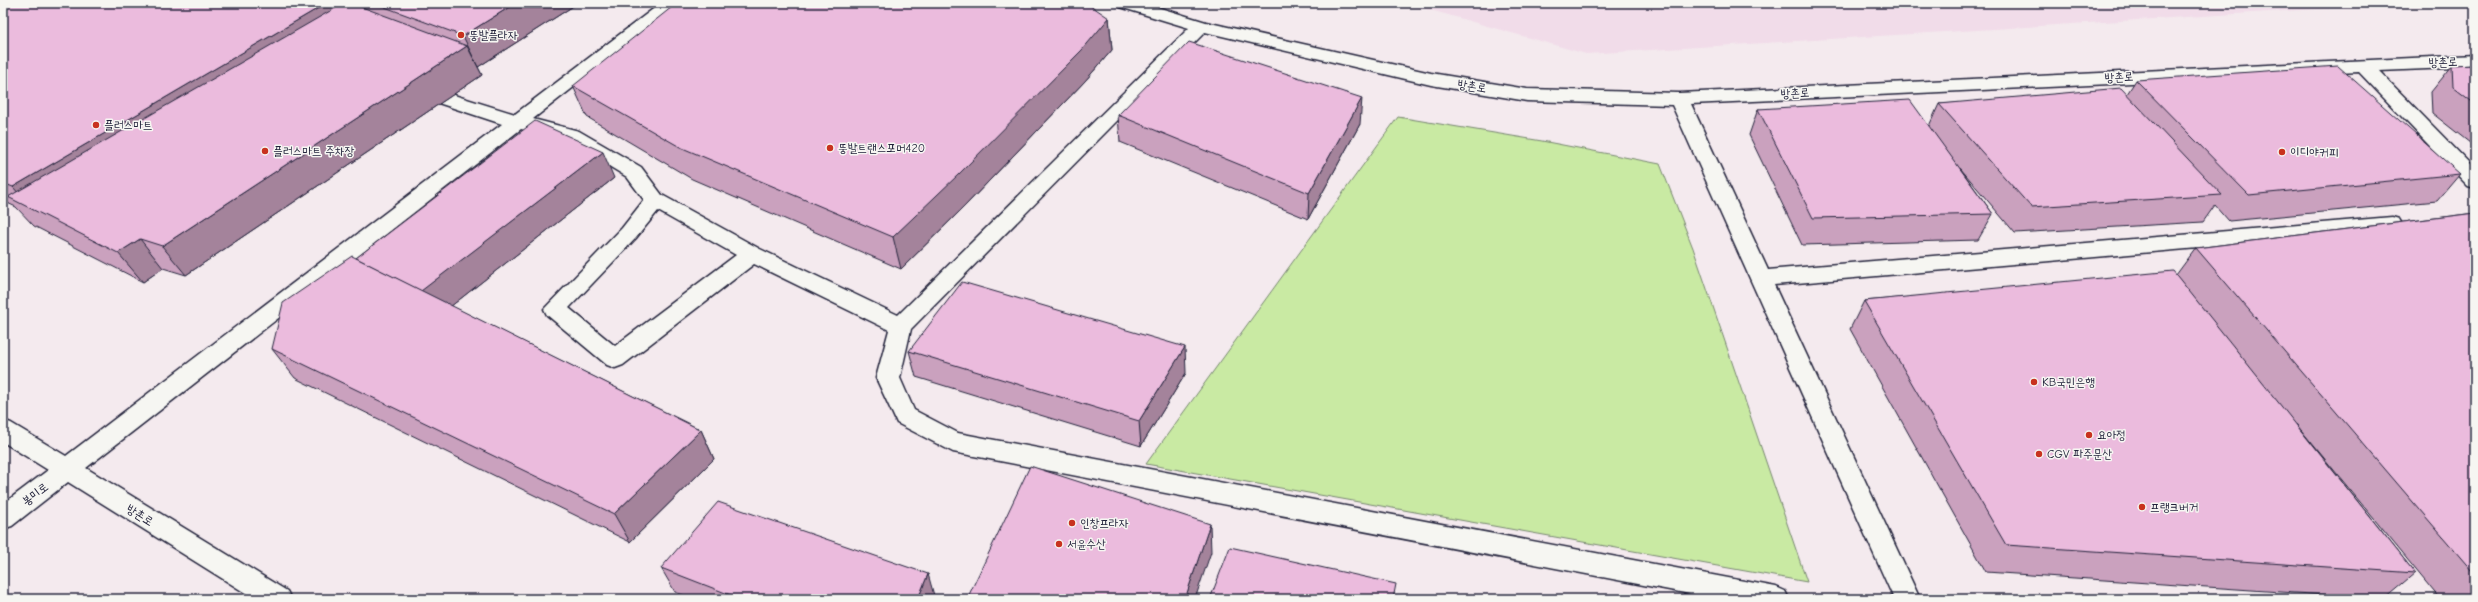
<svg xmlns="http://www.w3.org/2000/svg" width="2478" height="602" font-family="'Comic Neue','Poor Story',sans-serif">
<rect width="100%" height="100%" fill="#f4eaee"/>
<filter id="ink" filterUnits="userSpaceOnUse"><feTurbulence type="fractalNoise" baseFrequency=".025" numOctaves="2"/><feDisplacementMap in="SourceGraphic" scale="8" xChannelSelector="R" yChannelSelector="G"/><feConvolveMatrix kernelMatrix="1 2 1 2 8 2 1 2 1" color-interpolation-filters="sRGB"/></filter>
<g filter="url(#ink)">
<!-- built -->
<polygon fill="#f1dce9" points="1406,3 2415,3 1586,54"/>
<!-- green -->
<polygon fill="#c9eaa3" stroke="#76866f" points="1398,117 1542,141 1660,164 1693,248 1807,582 1146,464"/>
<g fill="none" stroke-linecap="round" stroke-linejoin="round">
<!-- minor casing -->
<g stroke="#22223b" stroke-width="3">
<path id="minor" d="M661,3h20l-148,116 46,12 62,36 21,28 98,54 138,66 291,-287 -69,-21 -3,-4h27l62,19 88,20 137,31 96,16 152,4 796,-38v12l-96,4 96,98v19l-7,-2 -109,-114 -668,32 77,166 624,-53 7,2 3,5 -3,5 -7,2 -618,54 146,314h-26l-222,-494 -145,-4 -96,-16 -226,-53 -294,297 -11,49 14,32 44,23 818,154 9,4 4,8h-73l-763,-147 -56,-29 -21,-45 13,-48 -135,-66 -131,101 -8,3 -8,-3 -60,-50 -3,-6 78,-81 22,-28 -17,-23 -61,-37 -45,-11 -435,339 201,123 4,8h-36l-187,-117 -56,44 -9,3v-25l45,-34 -45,-28v-22l8,3 55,33 436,-332 -91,-30 -2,-4 2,-4h14l90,28zM658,211l78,44 -121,91 -46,-38 67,-70z"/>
</g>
<!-- minor -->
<use href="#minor" fill="#f6f6f2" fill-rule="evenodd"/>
</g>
<!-- wall -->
<g fill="#caa1be" stroke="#22223b">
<polygon points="13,3 578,3 478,67 482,75 186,275 163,268 143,282 34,226 16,207 3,201 3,8"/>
<polygon points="1109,18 1112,50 1085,81 964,207 901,269 692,179 587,117 573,86"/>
<polygon points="2475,65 2475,147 2432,113 2431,92 2452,66"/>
<polygon points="2136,80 2460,174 2437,201 2229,221 2215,205 2203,222 2015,233 1960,168 1993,214 1978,240 1802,245 1749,135 1758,109 1929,126 1939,104 2127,94"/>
<polygon points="1118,115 1360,124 1308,219 1120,142"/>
<polygon points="614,178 451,306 701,430 714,459 630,542 295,378 272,349 356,258"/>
<polygon points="2475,213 2475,595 2439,598 2296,424 2415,573 2384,599 1986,572 1850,329 1864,301 2176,275 2196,248"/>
<polygon points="909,351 1186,373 1141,446 916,377"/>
<polygon points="661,568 935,598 935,599 693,599 675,592"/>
</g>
<!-- shaded-wall -->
<g fill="#a4839b" stroke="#22223b">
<polygon points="327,3 332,3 348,29 33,210 13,187"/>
<polygon points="516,3 578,3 478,67 463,36"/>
<polygon points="1109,18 1112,50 1085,81 964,207 901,269 893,237"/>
<polygon points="467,46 482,75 186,275 162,246"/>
<polygon points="1362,98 1360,124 1308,219 1309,193"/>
<polygon points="603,152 614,178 436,318 419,292"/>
<polygon points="140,239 163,268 143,282 118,253"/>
<polygon points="1185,347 1186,373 1141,446 1139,421"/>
<polygon points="701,430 714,459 630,542 614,514"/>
<polygon points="1210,524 1211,552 1195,599 1185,599"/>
<polygon points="928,574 935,599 918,599"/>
</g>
<!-- building -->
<g fill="#ebbbdd" stroke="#22223b">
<polygon points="13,3 327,3 13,187 3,183 3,8"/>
<polygon points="344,3 351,3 467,46 162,246 140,239 118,253 8,197"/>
<polygon points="374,3 516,3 463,36"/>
<polygon points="677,3 1087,3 1109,18 1082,50 958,175 893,237 680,147 573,86"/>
<polygon points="1189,42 1362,98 1309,193 1118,115"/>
<polygon points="2475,65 2475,104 2453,87 2452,66"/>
<polygon points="2338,66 2460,174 2249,195 2136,80"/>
<polygon points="2121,88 2222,195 2031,207 1939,104"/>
<polygon points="1910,100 1993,214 1813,218 1758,109"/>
<polygon points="535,121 603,152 421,291 356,258"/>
<polygon points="2475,213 2475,571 2472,571 2196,248"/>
<polygon points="352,256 701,430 614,514 272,349 283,303"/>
<polygon points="2173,271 2415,573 2006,545 1864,301"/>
<polygon points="962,282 1185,347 1139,421 909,351"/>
<polygon points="1030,466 1210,524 1185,599 967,599"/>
<polygon points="718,502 928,574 918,599 741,599 661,568"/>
<polygon points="1230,547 1396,584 1393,599 1210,599"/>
</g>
</g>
<!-- markers -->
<g fill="#c8321e" stroke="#f6f6f2" stroke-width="1.5">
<circle cx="461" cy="35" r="4"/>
<circle cx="96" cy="125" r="4"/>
<circle cx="830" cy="148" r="4"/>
<circle cx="265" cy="151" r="4"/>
<circle cx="2282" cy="152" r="4"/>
<circle cx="2034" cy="382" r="4"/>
<circle cx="2089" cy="435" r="4"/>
<circle cx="2039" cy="454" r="4"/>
<circle cx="2142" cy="507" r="4"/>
<circle cx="1072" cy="523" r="4"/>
<circle cx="1059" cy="544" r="4"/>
</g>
<g text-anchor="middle" stroke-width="3" stroke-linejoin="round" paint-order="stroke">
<!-- poi labels -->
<g font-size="12" fill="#22223b" stroke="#f6f6f2" text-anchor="start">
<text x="469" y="39">뚱발플라자</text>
<text x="104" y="129">플러스마트</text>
<text x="838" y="152">뚱발트랜스포머420</text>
<text x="273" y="155">플러스마트 주차장</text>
<text x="2290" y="156">이디야커피</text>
<text x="2042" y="386">KB국민은행</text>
<text x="2097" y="439">요아정</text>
<text x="2047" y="458">CGV 파주문산</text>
<text x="2150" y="511">프랭크버거</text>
<text x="1080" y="527">인창프라자</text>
<text x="1067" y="548">서윤수산</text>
</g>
<!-- street labels -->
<g font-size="12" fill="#22223b" stroke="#f6f6f2">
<text transform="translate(2443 62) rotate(-2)" y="4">방촌로</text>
<text transform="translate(2119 77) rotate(-3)" y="4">방촌로</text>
<text transform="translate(1472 86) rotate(9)" y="4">방촌로</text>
<text transform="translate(1795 93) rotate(-3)" y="4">방촌로</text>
<text transform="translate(35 494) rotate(-37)" y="4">봉미로</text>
<text transform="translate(140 515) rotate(32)" y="4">방촌로</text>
</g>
</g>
<!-- margin -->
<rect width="2478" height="602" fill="none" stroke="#f6f6f2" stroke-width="16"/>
<rect x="8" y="8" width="2462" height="586" fill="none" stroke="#22223b" stroke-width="1.5" filter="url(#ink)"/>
</svg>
